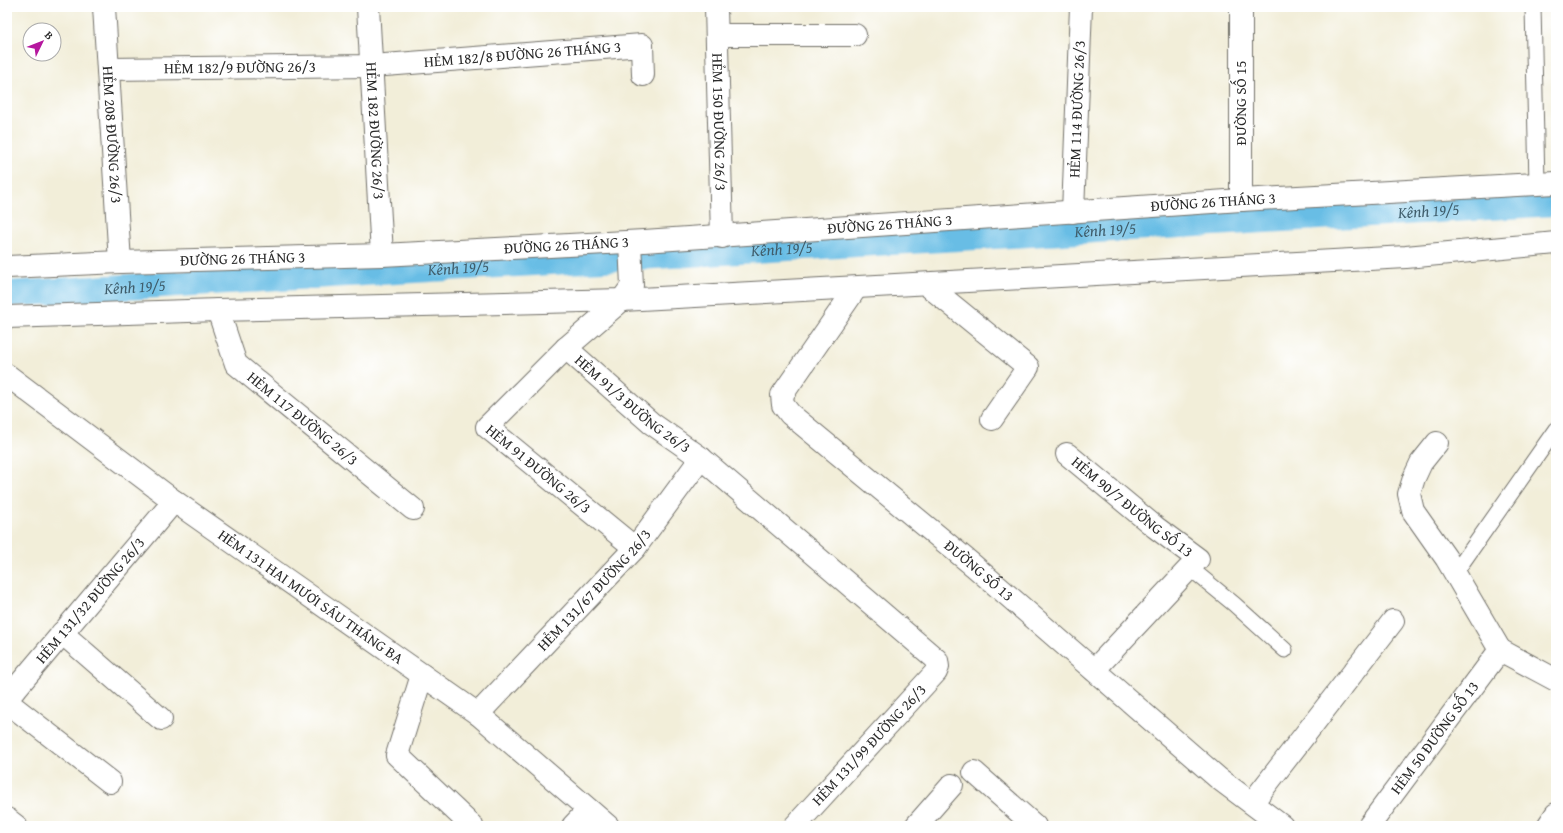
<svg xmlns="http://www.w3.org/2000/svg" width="1563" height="833" font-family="'Gentium Book Plus',serif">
<rect width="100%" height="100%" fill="#fff"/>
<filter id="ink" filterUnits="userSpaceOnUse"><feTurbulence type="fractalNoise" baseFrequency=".025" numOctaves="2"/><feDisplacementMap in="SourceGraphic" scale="8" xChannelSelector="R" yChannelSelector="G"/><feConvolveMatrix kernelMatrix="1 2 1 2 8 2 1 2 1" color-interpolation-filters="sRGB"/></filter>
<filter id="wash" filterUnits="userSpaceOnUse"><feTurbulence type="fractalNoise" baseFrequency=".012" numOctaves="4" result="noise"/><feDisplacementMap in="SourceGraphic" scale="16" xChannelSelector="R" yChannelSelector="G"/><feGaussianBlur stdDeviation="0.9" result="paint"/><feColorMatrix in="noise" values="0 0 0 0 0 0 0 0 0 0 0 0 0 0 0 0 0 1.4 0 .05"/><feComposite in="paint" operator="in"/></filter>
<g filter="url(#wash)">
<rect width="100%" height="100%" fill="#f2eed9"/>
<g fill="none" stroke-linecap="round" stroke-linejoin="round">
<!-- canal -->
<path stroke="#68bde5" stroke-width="26" id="s1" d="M7,294l1549,-91"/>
</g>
</g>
<g filter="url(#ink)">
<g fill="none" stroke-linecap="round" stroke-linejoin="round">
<!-- service casing -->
<g stroke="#716f68" stroke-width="17">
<g id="service">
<polyline points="1533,7 1537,184"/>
<polyline points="1190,568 1234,604 1285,650"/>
<polyline points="1455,573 1556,429"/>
</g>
</g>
<!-- minor casing -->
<g stroke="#716f68" stroke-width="24">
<g id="minor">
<path id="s2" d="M104,7l16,255"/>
<path id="s3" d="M368,7l14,248"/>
<path id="s4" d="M716,7l6,230"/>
<polyline points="717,35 855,35"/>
<path id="s5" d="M108,69l264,-3 270,-21 1,30"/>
<polyline points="1241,200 1241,7"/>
<path id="s6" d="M1073,212l8,-205"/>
<path id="s7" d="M630,242l2,44 -10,14 -56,48 -79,79 148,121"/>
<polyline points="926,284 1028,367 992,419"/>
<path id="s8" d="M856,288l-74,107 1,10 7,9 184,152 244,212 64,48"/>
<path id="s9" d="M218,310l18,54 177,145"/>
<path id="s10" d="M566,348l85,75 50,35 236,202 1,7 -2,5 -141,154"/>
<path id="s11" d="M7,375l167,126 304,213 130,112"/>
<polyline points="1437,443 1421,463 1414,478 1409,494 1413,511 1446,558 1500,650"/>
<path id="s12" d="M1067,454l88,73 43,32 -104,111"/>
<polyline points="62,633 161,719"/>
<polyline points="1500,650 1556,680"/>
<polyline points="422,675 397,755 472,826"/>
<path id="s13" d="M7,699l167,-198"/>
<polyline points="7,702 110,782"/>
<path id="s14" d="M478,714l157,-166 66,-90"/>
<polyline points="974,772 1035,826"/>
<polyline points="1252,803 1393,621"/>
<polyline points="7,819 16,826"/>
<polyline points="573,826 588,810"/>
<polyline points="916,826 952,785"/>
<path id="s15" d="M1369,826l131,-176"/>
<polyline points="1548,826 1556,814"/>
</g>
</g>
<!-- tertiary casing -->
<g stroke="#716f68" stroke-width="24">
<g id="tertiary">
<path id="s16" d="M7,267l113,-5 262,-7 262,-14 597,-41 315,-17"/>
<polyline points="7,317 218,310 622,300 1406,257 1556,243"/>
</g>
</g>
<!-- service -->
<use href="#service" stroke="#fff" stroke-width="15"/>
<!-- minor -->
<use href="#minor" stroke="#fff" stroke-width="22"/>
<!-- tertiary -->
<use href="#tertiary" stroke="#fff" stroke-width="22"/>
</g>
</g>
<g text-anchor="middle" stroke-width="3" stroke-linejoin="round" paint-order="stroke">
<!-- street labels -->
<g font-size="15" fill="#2b2b2b" stroke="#fff">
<text dy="5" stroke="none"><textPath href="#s5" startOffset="415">HẺM 182/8 ĐƯỜNG 26 THÁNG 3</textPath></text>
<text dy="5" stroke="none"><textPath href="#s5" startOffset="132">HẺM 182/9 ĐƯỜNG 26/3</textPath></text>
<text transform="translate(1241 103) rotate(-90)" y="5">ĐƯỜNG SỐ 15</text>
<text dy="5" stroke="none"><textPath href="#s6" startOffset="103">HẺM 114 ĐƯỜNG 26/3</textPath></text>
<text dy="5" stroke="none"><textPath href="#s4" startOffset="115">HẺM 150 ĐƯỜNG 26/3</textPath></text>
<text dy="5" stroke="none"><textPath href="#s3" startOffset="124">HẺM 182 ĐƯỜNG 26/3</textPath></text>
<text dy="5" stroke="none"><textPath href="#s2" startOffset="128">HẺM 208 ĐƯỜNG 26/3</textPath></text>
<text dy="5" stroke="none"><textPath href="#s16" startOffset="1208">ĐƯỜNG 26 THÁNG 3</textPath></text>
<text dy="5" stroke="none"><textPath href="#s16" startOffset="884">ĐƯỜNG 26 THÁNG 3</textPath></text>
<text dy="5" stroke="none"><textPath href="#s16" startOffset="560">ĐƯỜNG 26 THÁNG 3</textPath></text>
<text dy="5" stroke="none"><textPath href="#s16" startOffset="236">ĐƯỜNG 26 THÁNG 3</textPath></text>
<text dy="5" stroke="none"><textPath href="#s10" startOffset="87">HẺM 91/3 ĐƯỜNG 26/3</textPath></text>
<text dy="5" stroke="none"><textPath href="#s9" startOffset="143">HẺM 117 ĐƯỜNG 26/3</textPath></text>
<text dy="5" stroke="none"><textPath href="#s7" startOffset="313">HẺM 91 ĐƯỜNG 26/3</textPath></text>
<text dy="5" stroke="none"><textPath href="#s12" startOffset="84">HẺM 90/7 ĐƯỜNG SỐ 13</textPath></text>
<text dy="5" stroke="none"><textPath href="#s8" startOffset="397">ĐƯỜNG SỐ 13</textPath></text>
<text dy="5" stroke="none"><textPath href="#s14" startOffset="170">HẺM 131/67 ĐƯỜNG 26/3</textPath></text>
<text dy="5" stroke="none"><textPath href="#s11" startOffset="376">HẺM 131 HAI MƯƠI SÁU THÁNG BA</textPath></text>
<text dy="5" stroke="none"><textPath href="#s13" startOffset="129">HẺM 131/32 ĐƯỜNG 26/3</textPath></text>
<text dy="5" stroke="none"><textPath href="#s15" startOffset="110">HẺM 50 ĐƯỜNG SỐ 13</textPath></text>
<text transform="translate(869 745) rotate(-47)" y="5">HẺM 131/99 ĐƯỜNG 26/3</text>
</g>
<!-- water labels -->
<g font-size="16" font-style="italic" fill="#405e6c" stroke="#fff">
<text dy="6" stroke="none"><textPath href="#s1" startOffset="1424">Kênh 19/5</textPath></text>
<text dy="6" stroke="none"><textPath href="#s1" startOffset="1100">Kênh 19/5</textPath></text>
<text dy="6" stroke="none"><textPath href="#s1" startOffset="776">Kênh 19/5</textPath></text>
<text dy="6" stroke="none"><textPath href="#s1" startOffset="452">Kênh 19/5</textPath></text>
<text dy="6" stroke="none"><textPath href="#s1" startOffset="128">Kênh 19/5</textPath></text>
</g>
</g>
<!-- margin -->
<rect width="1563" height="833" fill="none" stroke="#fff" stroke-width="24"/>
<!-- north arrow -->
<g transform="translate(42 42) rotate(47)"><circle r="19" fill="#ffffff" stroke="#aaaaaa"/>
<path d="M0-3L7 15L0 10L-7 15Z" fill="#b5179e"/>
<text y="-6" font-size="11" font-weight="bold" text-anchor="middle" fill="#2b2b2b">B</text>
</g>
</svg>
